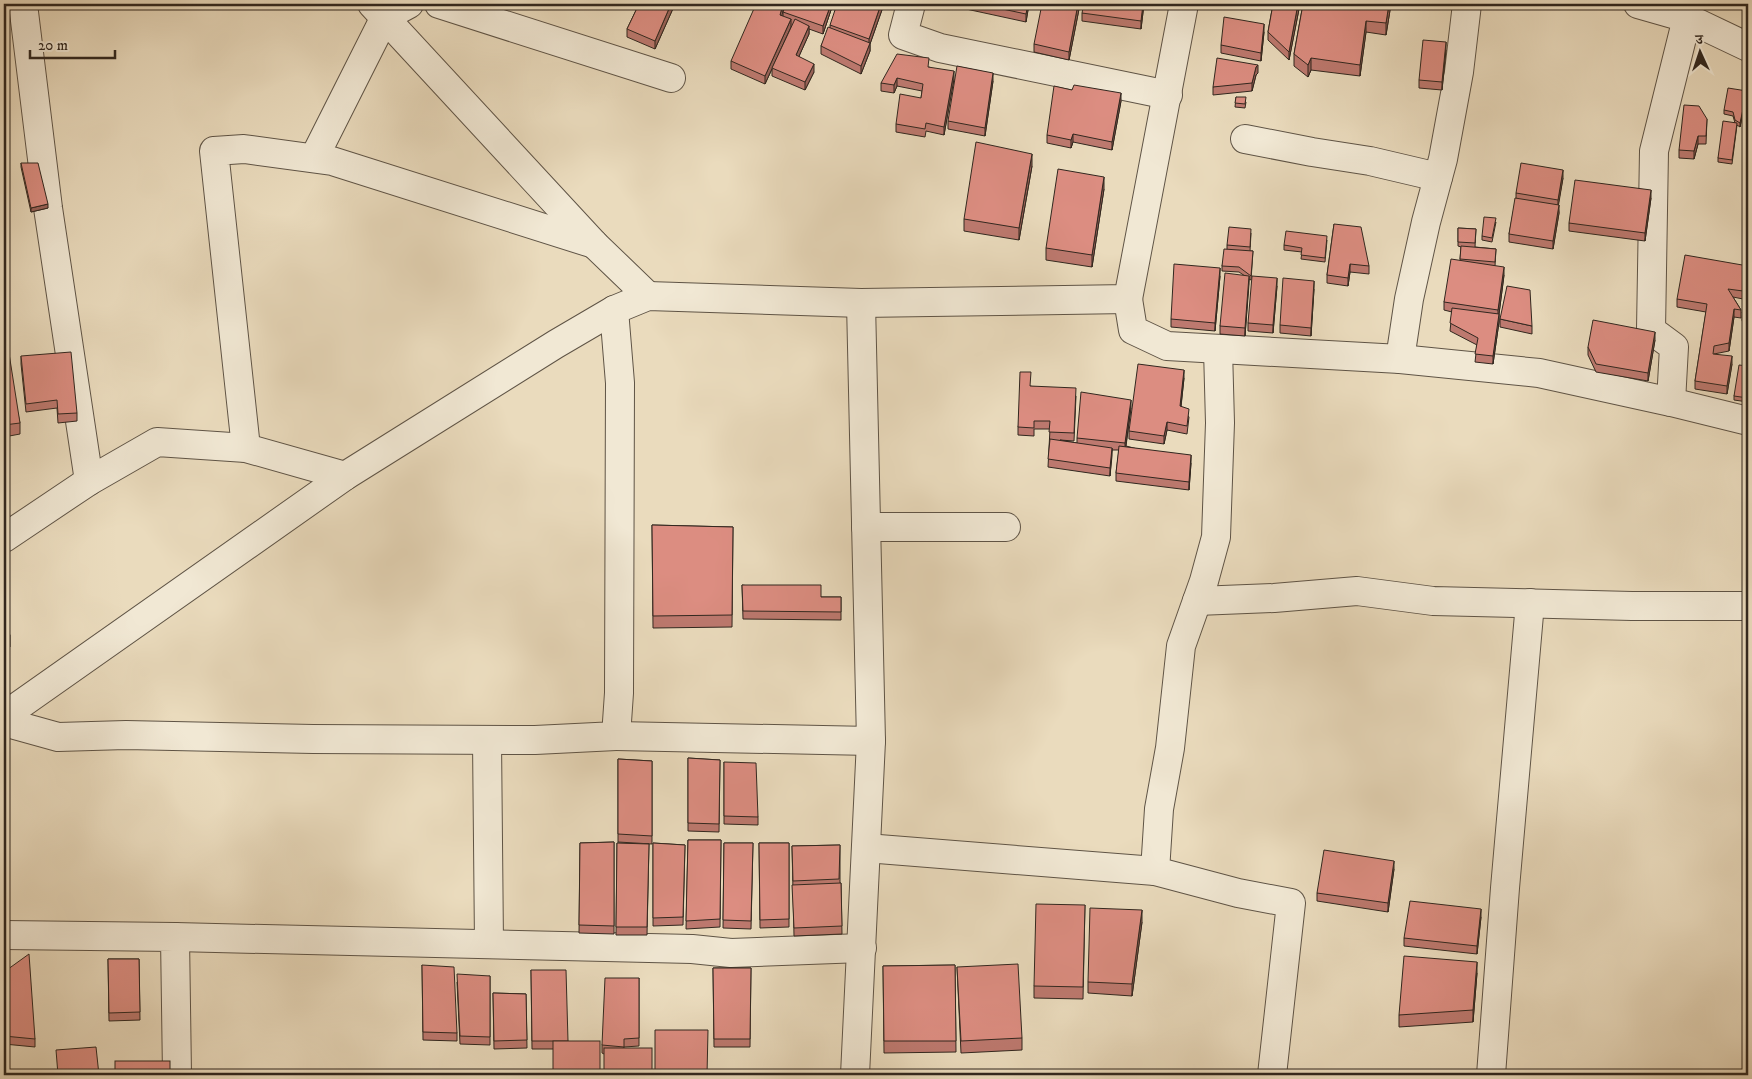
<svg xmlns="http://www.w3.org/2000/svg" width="1752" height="1079" font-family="'IM FELL DW Pica','Noto Serif Devanagari',serif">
<rect width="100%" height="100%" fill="#eadbbd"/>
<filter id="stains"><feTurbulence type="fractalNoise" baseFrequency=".004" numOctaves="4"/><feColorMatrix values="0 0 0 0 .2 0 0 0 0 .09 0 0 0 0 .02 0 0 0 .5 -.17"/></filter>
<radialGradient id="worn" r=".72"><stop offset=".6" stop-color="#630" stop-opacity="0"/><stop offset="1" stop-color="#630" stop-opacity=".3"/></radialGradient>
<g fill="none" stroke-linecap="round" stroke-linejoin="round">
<!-- minor casing -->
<g stroke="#5f5446" stroke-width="30">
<g id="minor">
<polyline points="23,4 48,208 89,481"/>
<polyline points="372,4 594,244 648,296"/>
<polyline points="439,4 671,78"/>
<polyline points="911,4 903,35 940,48 1168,95"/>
<polyline points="1638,4 1687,18 1748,47"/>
<polyline points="1245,139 1312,152 1370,161 1438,177"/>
<polyline points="314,158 385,17 409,4"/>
<polyline points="1128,299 1133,330 1167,346 1400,359 1409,299 1426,222 1443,159 1459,72 1467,4"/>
<polyline points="1218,349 1220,423 1216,537 1204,581 1181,646 1170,748 1159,809 1155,871 1238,893 1291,903 1272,1075"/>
<polyline points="1400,359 1539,373 1671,402 1748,421"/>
<polyline points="1671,402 1674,347 1651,330 1654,151 1687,18"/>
<polyline points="246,448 214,151 244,149 332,161 594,244"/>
<polyline points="866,527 1006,527"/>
<polyline points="4,538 89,481 157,442 246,448 345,476"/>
<polyline points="1197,601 1274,598 1357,591 1433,601 1632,606 1748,606"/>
<polyline points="4,716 345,476 556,344 614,310 648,296 861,303 1128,299 1184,4"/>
<polyline points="4,722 58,737 126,735 313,739 535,740 616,736 619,693 620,383 614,310"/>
<polyline points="616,736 871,741 861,303"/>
<polyline points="487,740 489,944"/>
<polyline points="866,848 1155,871"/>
<polyline points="4,935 175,937 177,1075"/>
<polyline points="175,937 692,949 731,953 862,948"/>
<polyline points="855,1075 871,741"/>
<polyline points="1491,1075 1505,888 1530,603"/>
</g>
</g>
<!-- minor -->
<use href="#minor" stroke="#f1e8d4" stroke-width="28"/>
</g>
<!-- wall -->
<g fill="#bd796f" stroke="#31271f">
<polygon points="639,4 675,4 655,49 627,37 627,29"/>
<polygon points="786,4 833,4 823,34 809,29 809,34 799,56 814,72 805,90 772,76 772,69 765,84 731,69 731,61 782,16 783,16 783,12"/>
<polygon points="884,4 870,44 870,51 861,74 821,54 821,46 830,28 830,25"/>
<polygon points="966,4 1029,4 1026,22 966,9"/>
<polygon points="1080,4 1069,60 1034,52 1034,44"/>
<polygon points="1144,4 1141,29 1082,21 1082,13"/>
<polygon points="1273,4 1300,4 1289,60 1268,40 1268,32"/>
<polygon points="1303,4 1391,4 1386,35 1366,32 1360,76 1311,70 1308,77 1294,66 1294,54"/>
<polygon points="1264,32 1261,61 1221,53 1221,45"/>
<polygon points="1446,50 1442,90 1419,88 1419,80"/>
<polygon points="929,67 954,79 944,135 926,131 925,137 896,132 896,124 921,98 922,91 897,86 894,93 881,91 881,83"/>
<polygon points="1258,73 1256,75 1252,91 1213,95 1213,87"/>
<polygon points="993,81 985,136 948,129 948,121"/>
<polygon points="1747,95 1740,127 1737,125 1732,164 1718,162 1718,158 1735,123 1733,116 1724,114 1724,110"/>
<polygon points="1236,97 1246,102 1245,108 1235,107"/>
<polygon points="1121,101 1112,150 1073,142 1071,148 1047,143 1047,135"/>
<polygon points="1707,119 1706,144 1698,144 1694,159 1679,158 1679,150"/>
<polygon points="21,163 48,208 31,212 21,167"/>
<polygon points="1032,166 1019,240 964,231 964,219"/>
<polygon points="1563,178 1558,205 1559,213 1553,249 1509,242 1509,234 1516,198 1516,193"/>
<polygon points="1104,189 1092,267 1046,260 1046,248"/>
<polygon points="1651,198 1645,241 1569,231 1569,223"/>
<polygon points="1496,222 1492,242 1482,240 1482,236"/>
<polygon points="1334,224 1369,266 1369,274 1350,272 1348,286 1327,283 1327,275"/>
<polygon points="1458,228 1476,229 1475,247 1496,249 1495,266 1504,275 1499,314 1499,322 1493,364 1475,362 1477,345 1450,331 1452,312 1444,310 1444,302 1460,260 1461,247 1458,246"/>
<polygon points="1251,233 1250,251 1253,251 1251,280 1249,279 1245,336 1220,334 1220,326 1245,276 1239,272 1222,271 1222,266 1227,249 1227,245"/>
<polygon points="1327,240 1325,262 1301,259 1302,252 1284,250 1284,245"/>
<polygon points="1748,274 1743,299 1733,297 1741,310 1741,318 1734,317 1729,351 1714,354 1732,364 1727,394 1695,389 1695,381 1706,312 1677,307 1677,299"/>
<polygon points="1220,276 1215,331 1171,327 1171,319"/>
<polygon points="1277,286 1273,333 1248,331 1248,323"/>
<polygon points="1314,289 1311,336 1280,333 1280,325"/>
<polygon points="1748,293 1748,330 1745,330 1742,320 1743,306"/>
<polygon points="1500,319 1532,326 1532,334 1500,327"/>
<polygon points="1655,340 1648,381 1596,372 1588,355 1588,347"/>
<polygon points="4,348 20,423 20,434 4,437"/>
<polygon points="21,356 77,413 77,421 58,423 57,408 26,412 21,364"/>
<polygon points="1748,366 1748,402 1734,400 1734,396"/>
<polygon points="1184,378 1181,407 1189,417 1187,434 1167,430 1164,444 1129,439 1129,431"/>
<polygon points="1030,386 1076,396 1074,441 1060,440 1077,443 1077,438 1131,408 1126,446 1191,463 1189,490 1116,481 1116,473 1119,450 1112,450 1110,476 1048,467 1050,429 1034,429 1034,436 1018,435 1018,427"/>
<polygon points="652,525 733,527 732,627 653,628"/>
<polygon points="742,585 821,597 841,597 841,620 743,619"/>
<polygon points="688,758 720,760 719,832 688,831"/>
<polygon points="618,759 652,761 652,844 618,842"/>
<polygon points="724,762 758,817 758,825 724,824"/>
<polygon points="688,840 721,840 720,927 686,929"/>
<polygon points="614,842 614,934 579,933 580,843"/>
<polygon points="617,843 649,844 647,935 616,935"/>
<polygon points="653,843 685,845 683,925 653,926"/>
<polygon points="724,843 753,843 751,929 723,928"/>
<polygon points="759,843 789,843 789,927 760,928"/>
<polygon points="840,845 840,883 841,883 842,934 794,936 792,846"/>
<polygon points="1394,869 1388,912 1317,901 1317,893"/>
<polygon points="1085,905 1083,999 1034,998 1034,986"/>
<polygon points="1481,917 1477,954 1404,946 1404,938"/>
<polygon points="1142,922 1132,996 1088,993 1088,982"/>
<polygon points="108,959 139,959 140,1020 109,1021"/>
<polygon points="422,965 457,1033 457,1041 423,1040"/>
<polygon points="955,965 956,1052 884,1053 883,966"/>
<polygon points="957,967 1022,1038 1022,1050 961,1053"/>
<polygon points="713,968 751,968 750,1047 714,1047"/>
<polygon points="531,970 568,1041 553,1049 532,1049"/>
<polygon points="4,972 35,1039 35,1047 4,1044"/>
<polygon points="1477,973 1473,1022 1399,1027 1399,1015"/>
<polygon points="490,976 490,1045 460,1044 457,982"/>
<polygon points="639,978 639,1046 624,1047 624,1048 604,1054 602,1053 602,1045"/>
<polygon points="493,993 526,994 527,1048 494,1049"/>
</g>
<!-- shaded-wall -->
<g fill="#9a635a" stroke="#31271f">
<polygon points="671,4 675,4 655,49 655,41"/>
<polygon points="783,4 783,11 780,23 780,15"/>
<polygon points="831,4 833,4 823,34 823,26"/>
<polygon points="881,4 884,4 870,44 870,51 861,74 861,66 869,45 869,39"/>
<polygon points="1028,4 1029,4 1026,22 1026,14"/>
<polygon points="1078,4 1080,4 1069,60 1069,52"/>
<polygon points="1143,4 1144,4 1141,29 1141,21"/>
<polygon points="1298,4 1300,4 1289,60 1289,52"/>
<polygon points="1389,4 1391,4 1386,35 1386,23"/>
<polygon points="791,19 791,27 765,84 765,76"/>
<polygon points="1366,21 1366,32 1360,76 1360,65"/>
<polygon points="1264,24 1264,32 1261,61 1261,53"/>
<polygon points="809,26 809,34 796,63 796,55"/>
<polygon points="1446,42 1446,50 1442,90 1442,82"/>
<polygon points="1311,58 1311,70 1308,77 1308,65"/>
<polygon points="814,64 814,72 805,90 805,82"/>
<polygon points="1258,65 1258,73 1256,75 1252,91 1252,83 1256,67"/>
<polygon points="954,71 954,79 944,135 944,127"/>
<polygon points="993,73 993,81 985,136 985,128"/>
<polygon points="897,78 897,86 894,93 894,85"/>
<polygon points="1747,91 1747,95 1740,127 1740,123"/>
<polygon points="1121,93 1121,101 1112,150 1112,142"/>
<polygon points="1073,134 1073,142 1071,148 1071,140"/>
<polygon points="1698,136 1698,144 1694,159 1694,151"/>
<polygon points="1032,154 1032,166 1019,240 1019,228"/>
<polygon points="1563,170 1563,178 1558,208 1558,200"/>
<polygon points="1104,177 1104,189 1092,267 1092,255"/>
<polygon points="1651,190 1651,198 1645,241 1645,233"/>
<polygon points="48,204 48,208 31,212 31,208"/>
<polygon points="1559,205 1559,213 1553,249 1553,241"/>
<polygon points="1350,264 1350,272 1348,286 1348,278"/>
<polygon points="1748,266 1748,274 1743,299 1743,291"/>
<polygon points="1504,267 1504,275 1499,314 1499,322 1493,364 1493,356 1498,318 1498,310"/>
<polygon points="1220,268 1220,276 1215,331 1215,323"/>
<polygon points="1249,276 1249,284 1245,336 1245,328"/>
<polygon points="1277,278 1277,286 1273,333 1273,325"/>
<polygon points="1314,281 1314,289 1311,336 1311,328"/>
<polygon points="1734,309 1734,317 1729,351 1729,343"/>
<polygon points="1655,332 1655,340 1648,381 1648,373"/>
<polygon points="1732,356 1732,364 1727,394 1727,386"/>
<polygon points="1184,370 1184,378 1180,414 1180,406"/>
<polygon points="1131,400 1131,408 1125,451 1125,443"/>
<polygon points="1167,422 1167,430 1164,444 1164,436"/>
<polygon points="1112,448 1112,456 1110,476 1110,468"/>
<polygon points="1191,455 1191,463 1189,490 1189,482"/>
<polygon points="10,635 10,647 4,651 4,639"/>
<polygon points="1394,861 1394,869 1388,912 1388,903"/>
<polygon points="1481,909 1481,917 1477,954 1477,946"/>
<polygon points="1142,910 1142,922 1132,996 1132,984"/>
<polygon points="1477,962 1477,973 1473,1022 1473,1010"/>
</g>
<!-- building -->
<g fill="#dc8d81" stroke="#31271f">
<polygon points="639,4 671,4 655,41 627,29"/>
<polygon points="756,4 783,4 780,15 791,19 765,76 731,61"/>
<polygon points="786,4 831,4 823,26 783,12"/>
<polygon points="837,4 881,4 869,39 830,25"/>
<polygon points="979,4 1028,4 1026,14"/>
<polygon points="1042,4 1078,4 1069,52 1034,44"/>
<polygon points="1084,4 1143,4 1141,21 1082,13"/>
<polygon points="1273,4 1298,4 1289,52 1268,32"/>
<polygon points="1303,4 1389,4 1386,23 1366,21 1360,65 1311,58 1308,65 1294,54"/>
<polygon points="1224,17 1264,24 1261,53 1221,45"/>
<polygon points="795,19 809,26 796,55 814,64 805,82 772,68"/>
<polygon points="828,27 870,43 861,66 821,46"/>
<polygon points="1423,40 1446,42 1442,82 1419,80"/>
<polygon points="897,54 929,58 928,67 954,71 944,127 926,123 925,129 896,124 900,94 921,98 923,84 897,78 894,85 881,83"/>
<polygon points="1217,58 1258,65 1256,67 1252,83 1213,87"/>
<polygon points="957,66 993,73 985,128 948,121"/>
<polygon points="1074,85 1121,93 1112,142 1073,134 1071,140 1047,135 1054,86 1072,90"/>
<polygon points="1728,88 1747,91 1740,123 1735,120 1733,112 1724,110"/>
<polygon points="1236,97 1246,97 1245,104 1235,103"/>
<polygon points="1684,105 1699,106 1707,119 1706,136 1698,136 1694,151 1679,150"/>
<polygon points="1723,121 1737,123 1732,160 1718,158"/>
<polygon points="976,142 1032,154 1019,228 964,219"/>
<polygon points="21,163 38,163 48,204 31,208"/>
<polygon points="1521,163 1563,170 1558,200 1516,193"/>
<polygon points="1058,169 1104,177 1092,255 1046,248"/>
<polygon points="1575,180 1651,190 1645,233 1569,223"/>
<polygon points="1515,198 1559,205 1553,241 1509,234"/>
<polygon points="1484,217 1496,218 1492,238 1482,236"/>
<polygon points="1334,224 1361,227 1369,266 1350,264 1348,278 1327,275"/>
<polygon points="1229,227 1251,229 1250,247 1227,245"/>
<polygon points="1458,228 1476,229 1475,243 1458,242"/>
<polygon points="1286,231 1327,236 1325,258 1301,255 1302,248 1284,245"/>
<polygon points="1461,246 1496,249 1495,262 1460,259"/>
<polygon points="1224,249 1253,251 1251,276 1239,267 1222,266"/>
<polygon points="1685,255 1748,266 1743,291 1728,289 1741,310 1734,309 1729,343 1714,346 1713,354 1732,356 1727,386 1695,381 1707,304 1677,299"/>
<polygon points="1451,259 1504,267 1498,310 1444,302"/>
<polygon points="1174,264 1220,268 1215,323 1171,319"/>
<polygon points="1225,273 1249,276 1245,328 1220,326"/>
<polygon points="1252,276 1277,278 1273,325 1248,323"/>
<polygon points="1283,278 1314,281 1311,328 1280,325"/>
<polygon points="1507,286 1530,290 1532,326 1500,319"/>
<polygon points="1745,293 1748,293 1748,306 1743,306"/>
<polygon points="1452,308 1499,314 1493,356 1475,354 1478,338 1450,323"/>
<polygon points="1748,310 1748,322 1745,322 1742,312"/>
<polygon points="1593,320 1655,332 1648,373 1596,364 1588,347"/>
<polygon points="8,347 20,423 4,425 4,348"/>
<polygon points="71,352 77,413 58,414 57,400 26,404 21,356"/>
<polygon points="1138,364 1184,370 1180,406 1189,409 1187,426 1167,422 1164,436 1129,431"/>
<polygon points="1739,365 1748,366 1748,398 1734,396"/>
<polygon points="1020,372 1031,372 1030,386 1076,388 1074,433 1049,432 1050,421 1034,421 1034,428 1018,427"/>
<polygon points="1081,392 1131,400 1125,443 1077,438"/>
<polygon points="1050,439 1112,448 1110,468 1048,459"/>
<polygon points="1119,446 1191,455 1189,482 1116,473"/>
<polygon points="652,525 733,527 732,615 653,616"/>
<polygon points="742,585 821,585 821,597 841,597 841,612 743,611"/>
<polygon points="4,626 10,635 4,639"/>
<polygon points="688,758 720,760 719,824 688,823"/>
<polygon points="618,759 652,761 652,836 618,834"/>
<polygon points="724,762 756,763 758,817 724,816"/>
<polygon points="688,840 721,840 720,919 686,921"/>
<polygon points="614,842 614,926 579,925 580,843"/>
<polygon points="617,843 649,844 647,927 616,927"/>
<polygon points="653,843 685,845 683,917 653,918"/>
<polygon points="724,843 753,843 751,921 723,920"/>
<polygon points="759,843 789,843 789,919 760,920"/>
<polygon points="840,845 839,879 793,881 792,846"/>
<polygon points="1324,850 1394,861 1388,903 1317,893"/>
<polygon points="841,883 842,926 794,928 792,885"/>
<polygon points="1410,901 1481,909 1477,946 1404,938"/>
<polygon points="1036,904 1085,905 1083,987 1034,986"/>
<polygon points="1090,908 1142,910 1132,984 1088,982"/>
<polygon points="29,954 35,1039 4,1036 4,972"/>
<polygon points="1404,956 1477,962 1473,1010 1399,1015"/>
<polygon points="108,959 139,959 140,1012 109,1013"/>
<polygon points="1018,964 1022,1038 961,1041 957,967"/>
<polygon points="422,965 454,967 457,1033 423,1032"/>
<polygon points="955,965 956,1041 884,1041 883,966"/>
<polygon points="713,968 751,968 750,1039 714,1039"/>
<polygon points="531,970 566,970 568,1041 532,1041"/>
<polygon points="457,974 490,976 490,1037 460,1036"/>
<polygon points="605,978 639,978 639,1038 624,1039 624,1047 602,1045"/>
<polygon points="493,993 526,994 527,1040 494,1041"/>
<polygon points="655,1030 708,1030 707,1075 655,1075"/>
<rect x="553" y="1041" width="47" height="34"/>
<polygon points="96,1047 99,1075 58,1075 56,1050"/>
<rect x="604" y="1048" width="48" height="27"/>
<rect x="115" y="1061" width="55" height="14"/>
</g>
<!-- margin -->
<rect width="1752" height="1079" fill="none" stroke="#eadbbd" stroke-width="20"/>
<rect x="5" y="5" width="1742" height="1069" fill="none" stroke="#31271f" stroke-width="2.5"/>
<rect x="10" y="10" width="1732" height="1059" fill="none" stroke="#31271f"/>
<!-- north arrow -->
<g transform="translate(1700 52) rotate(357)" stroke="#f1e8d4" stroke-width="4" paint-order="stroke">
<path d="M0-4L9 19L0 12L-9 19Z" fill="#31271f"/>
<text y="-8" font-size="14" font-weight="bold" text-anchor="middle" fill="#31271f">उ</text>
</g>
<!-- scale -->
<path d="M30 50v8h85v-8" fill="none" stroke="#31271f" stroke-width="2.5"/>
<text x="38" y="50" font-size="15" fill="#31271f" stroke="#f1e8d4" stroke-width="4" paint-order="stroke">20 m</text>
<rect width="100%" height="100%" filter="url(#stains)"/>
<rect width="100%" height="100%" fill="url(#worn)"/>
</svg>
